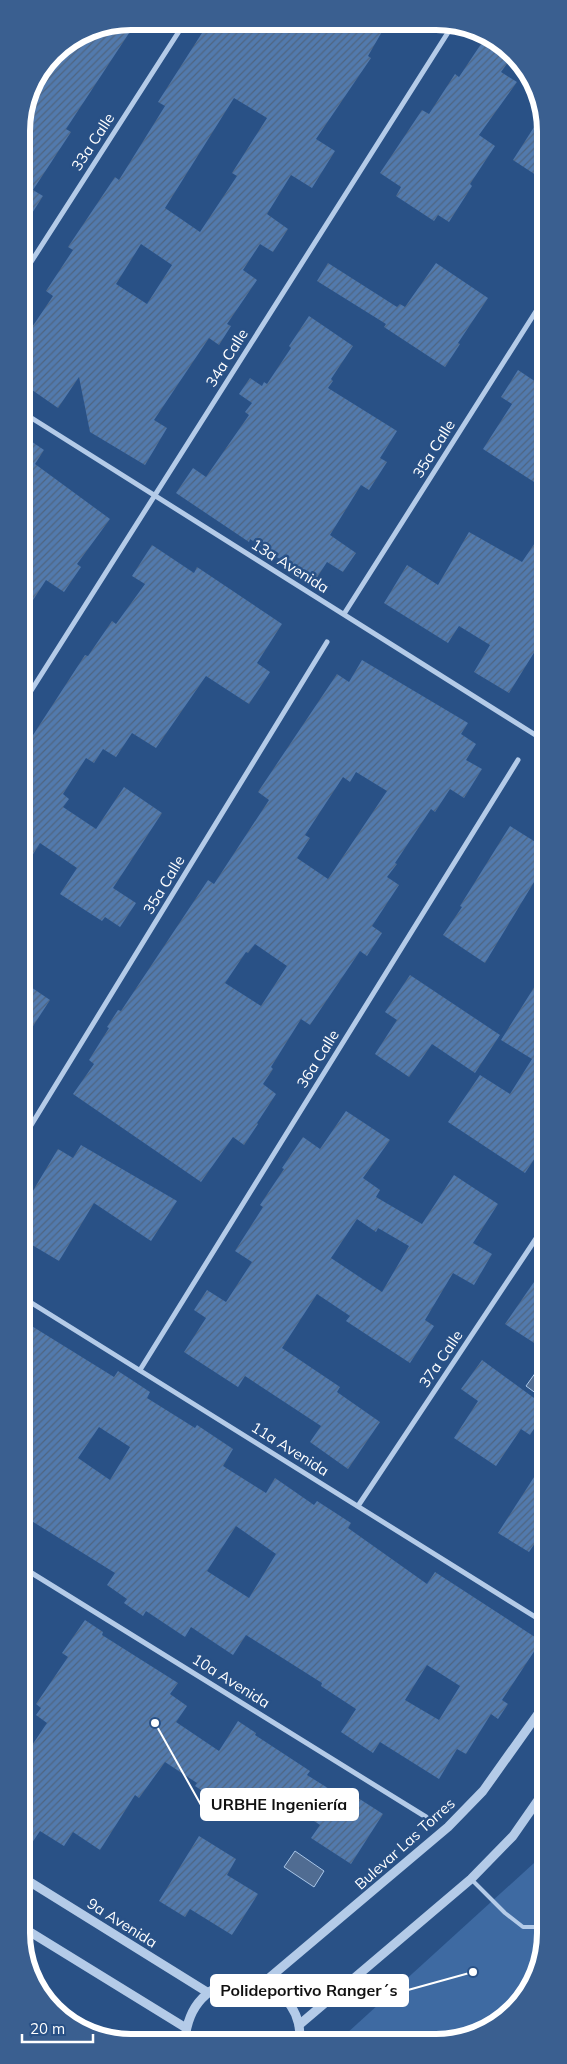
<svg xmlns="http://www.w3.org/2000/svg" width="567" height="2064" font-family="Mulish,sans-serif">
<defs>
<pattern id="building-hatch" width="6" height="6" patternUnits="userSpaceOnUse" patternTransform="scale(1.25)"><rect width="6" height="6" fill="#527aad"/><path d="M-1 1l2-2M0 6l6-6M5 7l2-2" fill="none" stroke="#4f6581"/></pattern>
</defs>
<rect width="100%" height="100%" fill="#295186"/>
<!-- park -->
<polygon fill="#3e6aa2" points="545,1853 546,1940 518,2005 485,2031 450,2042 357,2041 346,2034"/>
<!-- water -->
<g fill="#506c92" stroke="#a9c6e8">
<polygon points="536,1372 545,1379 545,1400 526,1386"/>
<polygon points="295,1851 324,1871 314,1887 284,1867"/>
</g>
<!-- building -->
<g fill="url(#building-hatch)" fill-rule="evenodd">
<polygon points="131,21 137,21 66,129 71,132 33,190 43,196 22,229 21,124 30,89 54,53 90,30"/>
<path d="M209,22l178,1 -19,33 3,2 -55,81 19,12 -23,37 -21,-13 -24,39 21,15 -15,23 -13,-8 -17,26 14,10 -30,44 4,2 -12,19 -10,-7 -55,82 13,8 -22,37 -55,-33 -11,-55 -21,31 -36,-25v-41l31,-46 -7,-5 27,-41 -5,-3 47,-70 4,3 46,-74 -7,-4zM234,98l33,20 -35,55 5,3 -37,56 -35,-24zM141,244l31,21 -25,39 -31,-20z"/>
<polygon points="485,38 514,54 501,72 517,82 479,135 495,146 470,184 472,186 449,222 438,215 434,221 396,196 401,187 380,173 422,110 429,114 455,74 459,77"/>
<polygon points="543,113 545,117 545,181 513,160"/>
<polygon points="328,263 397,307 400,304 405,307 436,263 488,298 458,343 460,344 445,367 384,327 386,324 317,281"/>
<polygon points="309,316 353,346 331,379 333,381 328,388 397,431 380,458 387,462 369,490 361,485 330,535 356,553 343,572 327,562 314,582 250,539 249,542 176,493 193,468 206,477 249,415 245,412 252,403 239,394 250,378 262,386 264,382 267,384 291,348 289,346"/>
<polygon points="518,370 545,388 545,489 483,449 512,404 501,397"/>
<polygon points="22,435 44,450 35,464 110,519 77,564 81,567 64,592 46,580 22,617"/>
<polygon points="545,528 545,635 509,693 474,672 490,645 459,626 448,643 384,603 407,565 438,585 469,532 522,562"/>
<polygon points="152,545 194,573 197,567 282,624 257,663 270,672 249,704 206,676 156,748 132,733 116,757 103,749 94,763 86,758 63,794 69,799 63,807 96,829 124,787 162,813 113,888 136,903 120,927 105,917 102,921 60,894 77,868 40,843 22,872 22,752 85,655 88,656 112,621 116,624 145,584 132,576"/>
<path d="M362,660l106,63 -7,11 15,10 -10,16 16,9 -18,29 -14,-9 -15,23 -4,-3 -36,54 2,1 -10,13 12,8 -27,41 10,7 -15,23 -7,-5 -50,74 -9,-6 -30,48 2,2 -10,15 13,10 -19,29 1,1 -14,21 -11,-8 -32,45 -128,-88 21,-30 -5,-4 20,-32 -2,-1 11,-17 3,1 87,-131 6,4 55,-84 -11,-8 20,-30 59,-88 12,8zM356,772l31,19 -59,88 -31,-21 13,-20 -5,-3 38,-58 7,5zM255,944l32,22 -26,40 -36,-23 21,-31 2,1z"/>
<polygon points="510,826 545,848 545,864 485,963 443,935 462,907 460,906"/>
<polygon points="545,970 545,1143 525,1173 448,1122 480,1075 510,1094 532,1059 501,1040"/>
<polygon points="410,975 500,1035 475,1073 432,1044 409,1077 375,1054 397,1020 385,1012"/>
<polygon points="22,981 50,1000 22,1043"/>
<path d="M346,1111l44,29 -27,38 17,12 -4,7 46,27 32,-49 44,29 -25,39 19,11 -18,31 -21,-12 -28,47 9,6 -24,37 -64,-42 4,-5 -33,-22 -35,54 58,39 -3,5 43,30 -32,47 -38,-27 11,-16 -76,-50 -7,11 -54,-35 22,-34 -12,-8 13,-20 19,12 26,-40 -17,-11 28,-44 -3,-2 24,-36 -2,-1 21,-31 17,12zM357,1219l19,13 2,-4 31,18 -27,46 -51,-34z"/>
<polygon points="81,1145 177,1201 151,1241 94,1203 59,1261 22,1239 22,1209 58,1149 73,1158"/>
<polygon points="545,1266 545,1350 505,1324"/>
<path d="M22,1320l92,57 4,-6 32,21 -3,6 48,30 2,-3 36,24 -10,17 43,27 9,-15 39,27 3,-4 34,22 -3,5 79,56 8,-12 106,69 -39,59 6,4 -10,15 -7,-5 -25,40 -9,-5 -18,30 -59,-37 -7,11 -32,-21 15,-23 -35,-23 1,-3 -76,-48 -13,20 -42,-28 -6,10 -39,-26 -3,5 -19,-13 3,-4 -20,-14 8,-12 -93,-58v-50l7,-11 -7,-4zM99,1427l31,20 -20,33 -32,-22zM236,1526l40,28 -27,44 -42,-27zM427,1665l33,21 -21,34 -34,-20z"/>
<polygon points="482,1360 545,1406 545,1412 530,1435 521,1429 496,1466 454,1438 478,1401 461,1389"/>
<polygon points="545,1460 545,1528 529,1552 498,1533"/>
<polygon points="85,1620 103,1632 102,1635 178,1683 170,1694 187,1706 176,1722 219,1751 238,1721 256,1733 255,1735 310,1771 307,1775 339,1795 344,1789 383,1814 351,1864 311,1838 320,1825 289,1804 280,1817 267,1808 260,1819 233,1800 228,1808 195,1786 197,1783 165,1762 139,1798 135,1795 100,1850 73,1832 64,1846 40,1831 22,1858 22,1815 29,1804 22,1799 22,1760 47,1723 36,1715 41,1708 36,1704 68,1657 62,1653"/>
<polygon points="199,1836 236,1859 227,1875 258,1894 232,1935 190,1909 185,1917 159,1901"/>
</g>
<g fill="none" stroke-linecap="round" stroke-linejoin="round">
<!-- service -->
<polyline stroke="#b4cbe8" stroke-width="4" points="471,1879 505,1913 523,1927 537,1927 546,1919"/>
<!-- minor -->
<g stroke="#b4cbe8" stroke-width="5">
<polyline points="22,276 185,22"/>
<polyline points="22,412 545,741"/>
<polyline points="344,614 545,297"/>
<polyline points="22,705 454,23"/>
<polyline points="535,734 545,718"/>
<polyline points="22,1140 327,642"/>
<polyline points="22,1297 545,1623"/>
<polyline points="140,1370 518,760"/>
<polyline points="358,1506 545,1225"/>
<polyline points="22,1567 426,1817"/>
</g>
<!-- tertiary -->
<g stroke="#b4cbe8" stroke-width="9">
<polyline points="22,1877 207,1992"/>
<polyline points="22,1927 186,2028"/>
<polyline points="262,1984 448,1827 483,1791 545,1704"/>
<polyline points="299,2025 471,1879 513,1836 545,1790"/>
<path d="M185,2041c6,-85 118,-74 115,0"/>
</g>
</g>
<g text-anchor="middle" stroke-width="5" stroke-linejoin="round" paint-order="stroke">
<!-- street labels -->
<g font-size="15" fill="#fff" stroke="#295186">
<text transform="translate(93 142) rotate(-57)" y="5">33a Calle</text>
<text transform="translate(227 358) rotate(-58)" y="5">34a Calle</text>
<text transform="translate(434 449) rotate(-58)" y="5">35a Calle</text>
<text transform="translate(290 566) rotate(32)" y="5">13a Avenida</text>
<text transform="translate(164 885) rotate(-59)" y="5">35a Calle</text>
<text transform="translate(318 1059) rotate(-58)" y="5">36a Calle</text>
<text transform="translate(441 1359) rotate(-56)" y="5">37a Calle</text>
<text transform="translate(290 1449) rotate(32)" y="5">11a Avenida</text>
<text transform="translate(231 1681) rotate(32)" y="5">10a Avenida</text>
<text transform="translate(405 1844) rotate(-42)" y="5">Bulevar Las Torres</text>
<text transform="translate(122 1923) rotate(32)" y="5">9a Avenida</text>
</g>
</g>
<!-- crop -->
<path d="M0 0H567V2064H0ZM131 30H436A101 101 0 0 1 537 131V1933A101 101 0 0 1 436 2034H131A101 101 0 0 1 30 1933V131A101 101 0 0 1 131 30Z" fill="#3a5f90" fill-rule="evenodd"/>
<path fill="none" stroke="#fff" stroke-width="6" d="M131 30H436A101 101 0 0 1 537 131V1933A101 101 0 0 1 436 2034H131A101 101 0 0 1 30 1933V131A101 101 0 0 1 131 30Z"/>
<!-- callouts -->
<path fill="none" stroke="#fff" stroke-width="2" d="M155 1723L201 1805M473 1972L408 1990"/>
<g fill="#fff" stroke="#295186" stroke-width="2">
<circle cx="155" cy="1723" r="5"/>
<circle cx="473" cy="1972" r="5"/>
</g>
<g fill="#fff" stroke="#fff" stroke-width="2">
<rect x="201" y="1789" width="157" height="31" rx="5"/>
<rect x="211" y="1975" width="197" height="31" rx="5"/>
</g>
<g font-size="16" text-anchor="middle" font-weight="bold" fill="#111">
<text x="279" y="1810">URBHE Ingeniería</text>
<text x="309" y="1996">Polideportivo Ranger´s</text>
</g>
<!-- scale -->
<path d="M22 2034v8h71v-8" fill="none" stroke="#ffffff" stroke-width="2.5"/>
<text x="30" y="2034" font-size="15" fill="#ffffff" stroke="#295186" stroke-width="4" paint-order="stroke">20 m</text>
</svg>
